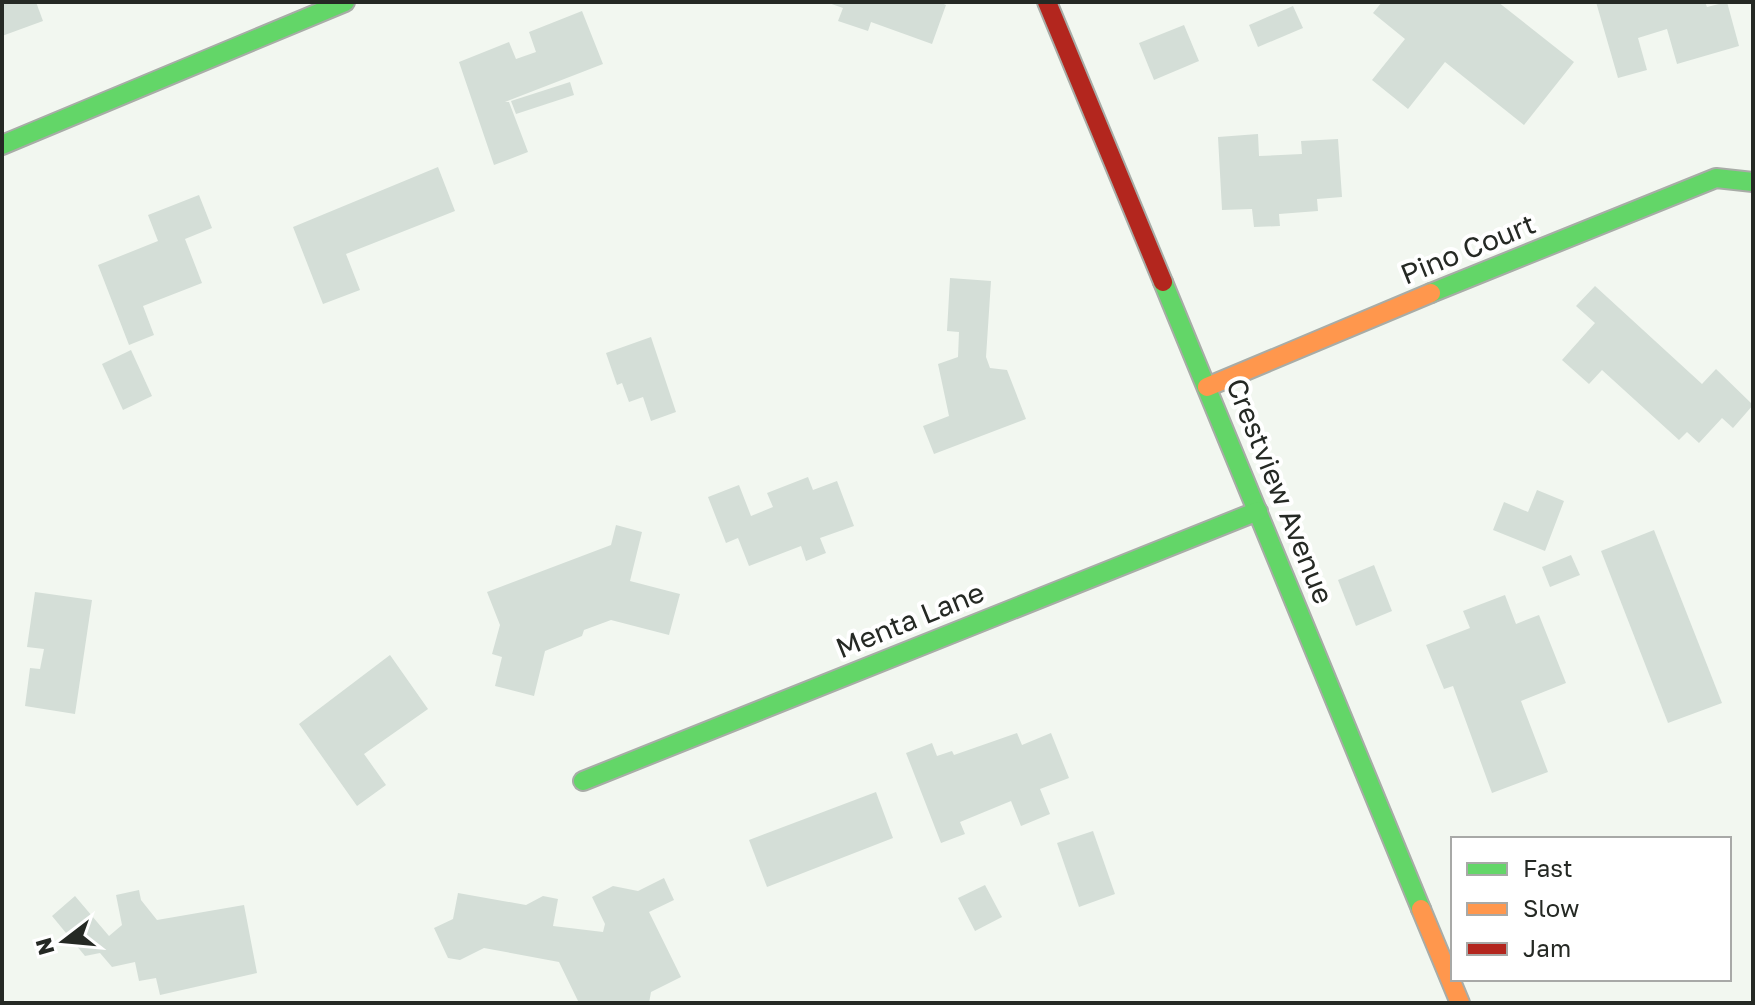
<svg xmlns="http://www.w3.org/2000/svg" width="1755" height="1005" font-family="'Golos Text',sans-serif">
<rect width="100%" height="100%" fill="#f2f7f0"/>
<!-- building -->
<g fill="#d4ded7">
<polygon points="2,2 36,2 43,21 2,36"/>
<polygon points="826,2 939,2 946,5 932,44 871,22 868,31 838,21 843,8"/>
<polygon points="1382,2 1498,2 1574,62 1524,125 1445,62 1408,109 1372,80 1405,39 1373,13"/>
<polygon points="1596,2 1705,2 1707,7 1727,2 1739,46 1677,64 1667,29 1638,38 1647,70 1618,78"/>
<polygon points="1293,6 1303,28 1258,47 1249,25"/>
<polygon points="582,11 603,64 505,102 509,102 528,152 494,165 459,62 509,42 516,59 536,52 529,32"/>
<polygon points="1184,25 1199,61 1154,80 1139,43"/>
<polygon points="570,82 574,95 516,114 511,101"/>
<polygon points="1258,134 1259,156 1302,154 1301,141 1338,139 1342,197 1317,199 1318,211 1279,214 1280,226 1254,227 1252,209 1222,210 1218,137"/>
<polygon points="438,167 455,211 346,254 360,290 323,304 293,227"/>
<polygon points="199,195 212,228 185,239 202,283 143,306 154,335 129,345 98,265 158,241 148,215"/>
<polygon points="950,278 991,281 986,357 990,368 1007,370 1026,419 934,454 923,426 949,416 938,364 958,357 959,332 947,331"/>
<polygon points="1595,286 1702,384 1716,369 1753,405 1733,428 1722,418 1699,443 1687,432 1679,440 1602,370 1589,384 1562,360 1595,323 1576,306"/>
<polygon points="651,337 676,412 651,421 643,397 629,402 622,383 617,385 606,353"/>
<polygon points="131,350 152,396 123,410 102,364"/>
<polygon points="808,477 813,490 837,481 854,526 820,538 826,553 806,561 801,546 749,566 738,538 726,543 708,497 739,485 751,516 773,507 767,493"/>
<polygon points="1537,490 1564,501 1545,551 1493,530 1504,502 1528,512"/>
<polygon points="616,525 642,532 630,581 680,594 669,635 611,620 584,630 582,636 545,651 534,696 495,686 502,657 492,654 500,625 487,592 611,545"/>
<polygon points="1654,530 1722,703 1668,723 1601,551"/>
<polygon points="1571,555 1580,575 1550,587 1542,567"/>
<polygon points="1374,565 1392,611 1356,626 1338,580"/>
<polygon points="35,592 92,600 75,714 25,706 30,668 40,669 44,649 27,647"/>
<polygon points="1505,595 1516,624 1539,615 1566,683 1521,701 1548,772 1492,793 1453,686 1444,689 1426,645 1470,628 1463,611"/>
<polygon points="390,655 428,709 364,754 386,785 357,806 299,724"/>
<polygon points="1017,733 1022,745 1051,733 1069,778 1040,789 1050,814 1021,826 1011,801 960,822 965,834 941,843 906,753 932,743 937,756 952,751 954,755"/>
<polygon points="876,792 893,838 767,887 749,840"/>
<polygon points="1093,831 1115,894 1079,907 1057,843"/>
<polygon points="664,878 674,900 649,912 681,977 651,992 649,1003 579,1003 559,962 484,948 460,960 448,958 434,928 453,919 458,893 526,905 543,896 558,899 553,926 603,932 605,924 592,897 613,886 638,891"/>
<polygon points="985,885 1002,917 975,931 958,898"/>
<polygon points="139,890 141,900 157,920 244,905 257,973 160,995 156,978 139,981 135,962 112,967 100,953 85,956 52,916 75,896 109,936 122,925 116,895"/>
</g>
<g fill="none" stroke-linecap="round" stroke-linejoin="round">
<!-- fast casing -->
<g stroke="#a8aca7" stroke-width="22">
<g id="fast">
<polyline points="2,145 345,2"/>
<polyline points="1163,282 1421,909"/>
<polyline points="1431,293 1716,178 1753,182"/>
<polyline points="583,781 1258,511"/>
</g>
</g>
<!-- slow casing -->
<g stroke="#a8aca7" stroke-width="22">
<g id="slow">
<polyline points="1207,387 1431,293"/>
<polyline points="1421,909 1460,1003"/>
</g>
</g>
<!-- jam casing -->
<g stroke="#a8aca7" stroke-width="22">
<polyline id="jam" points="1047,2 1163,282"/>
</g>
<!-- fast -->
<use href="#fast" stroke="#63d668" stroke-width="18"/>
<!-- slow -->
<use href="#slow" stroke="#ff974d" stroke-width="18"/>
<!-- jam -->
<use href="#jam" stroke="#b3261e" stroke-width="18"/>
</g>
<g text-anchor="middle" stroke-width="8" stroke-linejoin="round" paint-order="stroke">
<!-- street labels -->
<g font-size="28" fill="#252924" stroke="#fff">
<text transform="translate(1468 249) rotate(-22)" y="10">Pino Court</text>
<text transform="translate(1280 491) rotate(68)" y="10">Crestview Avenue</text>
<text transform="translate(910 620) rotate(-22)" y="10">Menta Lane</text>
</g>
</g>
<!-- border -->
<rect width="1755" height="1005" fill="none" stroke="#252924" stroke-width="8"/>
<!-- legend -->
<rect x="1451" y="837" width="280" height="144" fill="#ffffff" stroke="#a8a9a7" stroke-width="2"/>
<rect x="1467" y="863" width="40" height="12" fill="#63d668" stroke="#a8a9a7" stroke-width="2"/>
<text x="1523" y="877" font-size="24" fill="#252924">Fast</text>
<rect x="1467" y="903" width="40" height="12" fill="#ff974d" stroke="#a8a9a7" stroke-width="2"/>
<text x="1523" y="917" font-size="24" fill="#252924">Slow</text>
<rect x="1467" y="943" width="40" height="12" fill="#b3261e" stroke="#a8a9a7" stroke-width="2"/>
<text x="1523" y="957" font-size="24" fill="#252924">Jam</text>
<!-- north arrow -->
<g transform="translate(64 941) rotate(254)" stroke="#ffffff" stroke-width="6" paint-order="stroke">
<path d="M0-6L14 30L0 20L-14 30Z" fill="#252924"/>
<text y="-12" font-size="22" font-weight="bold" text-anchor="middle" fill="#252924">N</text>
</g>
</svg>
